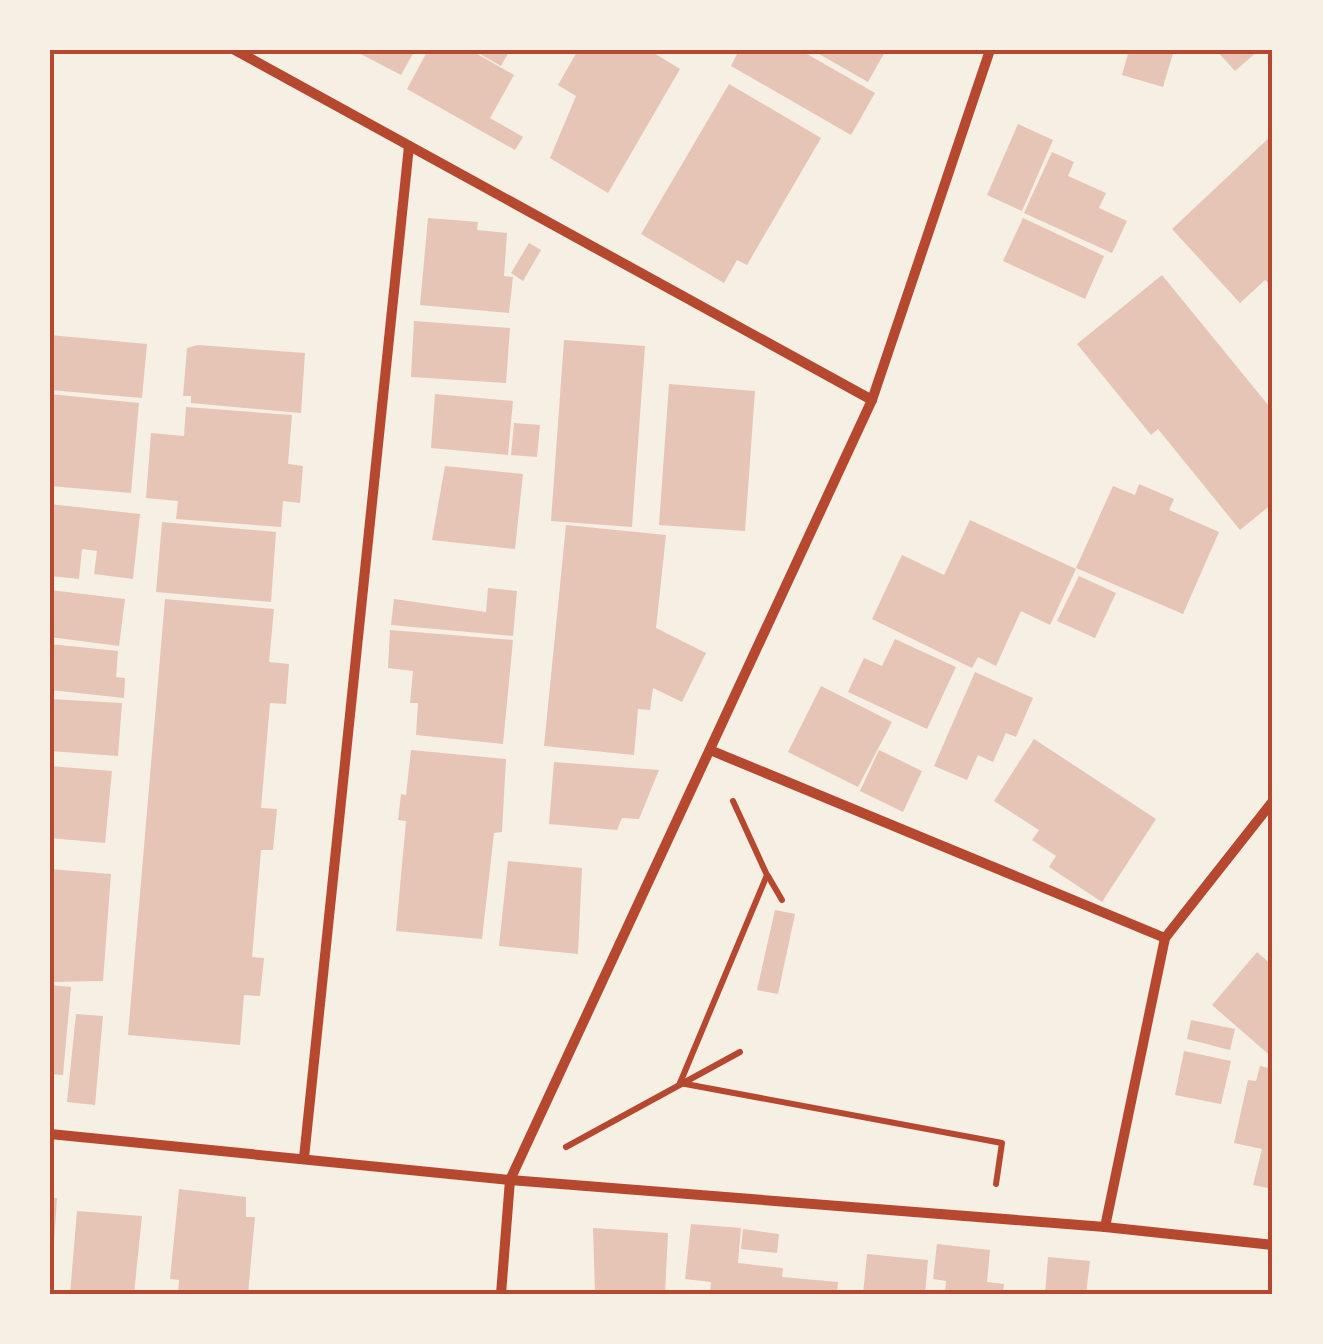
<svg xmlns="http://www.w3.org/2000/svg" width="1323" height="1344" font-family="'Nunito Sans',sans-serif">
<rect width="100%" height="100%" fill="#f6efe4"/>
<!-- building -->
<g fill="#e6c5b7">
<polygon points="353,50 415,50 401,75"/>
<polygon points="428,50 470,50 514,75 490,118 523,137 515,150 407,89"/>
<polygon points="473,50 510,50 501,66"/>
<polygon points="578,50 649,50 680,69 608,193 550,158 576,96 558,85"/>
<polygon points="739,50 800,50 875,93 851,135 731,66"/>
<polygon points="812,50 886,50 868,82"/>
<polygon points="1174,50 1163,87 1122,75 1128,54 1119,50"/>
<polygon points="1216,50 1259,50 1235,71"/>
<polygon points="729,84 821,138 747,265 737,260 724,283 641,234"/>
<polygon points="1018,124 1053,140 1022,211 987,195"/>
<polygon points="1273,134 1273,288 1265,280 1240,303 1172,229"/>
<polygon points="1052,152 1074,162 1068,176 1106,193 1099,208 1127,221 1112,253 1024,213"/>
<polygon points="428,218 478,222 477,230 507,233 504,276 513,277 509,313 420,305"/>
<polygon points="1023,218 1104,256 1085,299 1003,261"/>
<polygon points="529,243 541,250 523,281 511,273"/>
<polygon points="1162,275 1273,411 1273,503 1240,530 1158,429 1151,435 1077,344"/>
<polygon points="414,321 510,328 506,383 411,377"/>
<polygon points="50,335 147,344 142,398 50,390"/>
<polygon points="564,340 645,346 632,527 551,521"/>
<polygon points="198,345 305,353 301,413 191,403 191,396 183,396 187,348"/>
<polygon points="669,384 755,391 745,531 659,525"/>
<polygon points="50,394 139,403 131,493 50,486"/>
<polygon points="435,394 513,401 508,455 431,448"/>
<polygon points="186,407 292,415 288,464 303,466 300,503 283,501 281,527 176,519 178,501 146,498 151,433 184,436"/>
<polygon points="514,423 540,425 537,457 511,455"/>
<polygon points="445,466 523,474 515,549 432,540"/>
<polygon points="1139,484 1174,499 1169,510 1219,532 1183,614 1076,568 1113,486 1135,495"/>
<polygon points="50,504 140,514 133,579 94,574 97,551 82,549 79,579 50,576"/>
<polygon points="970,520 1076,569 1050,625 1021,611 996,666 978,657 972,668 872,619 902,555 944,575"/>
<polygon points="162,522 276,532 271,602 156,592"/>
<polygon points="566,525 666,535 656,628 706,653 682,702 653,688 650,710 638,709 634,755 544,746"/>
<polygon points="1079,576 1116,593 1095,638 1057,621"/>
<polygon points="488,588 517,591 513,636 391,625 394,599 486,612"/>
<polygon points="50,590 125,599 119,646 50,637"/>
<polygon points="165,599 274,609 269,662 289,664 286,704 270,703 261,808 277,809 273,850 261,850 252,957 264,958 260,996 244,995 240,1045 128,1035"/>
<polygon points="390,630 513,640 503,744 416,735 418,703 410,703 413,671 388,668"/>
<polygon points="895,639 956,667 927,729 848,692 864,658 882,666"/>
<polygon points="50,644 118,651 116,677 125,678 124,698 50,690"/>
<polygon points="975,672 1033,698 1016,737 1006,733 993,762 978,755 967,780 934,766"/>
<polygon points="821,686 892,722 858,787 788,752"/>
<polygon points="50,699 122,703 118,756 50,751"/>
<polygon points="1034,739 1156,819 1102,902 1049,867 1056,856 1032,840 1039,830 994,801"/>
<polygon points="411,750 506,759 502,832 494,833 482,939 396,931 406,821 398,820 401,794 406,795"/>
<polygon points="879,750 922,771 903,812 860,791"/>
<polygon points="554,762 659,770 639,819 622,818 617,830 549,824"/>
<polygon points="50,766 112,771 105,843 50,838"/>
<polygon points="508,861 582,868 578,954 499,946"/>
<polygon points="50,869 111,874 103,981 50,982"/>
<polygon points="775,910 795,914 778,994 757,990"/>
<polygon points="1257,952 1273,966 1273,1058 1212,1005"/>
<polygon points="50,985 71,987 63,1075 50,1074"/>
<polygon points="76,1014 103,1016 95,1105 67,1102"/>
<polygon points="1191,1020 1235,1029 1230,1050 1187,1039"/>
<polygon points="1184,1051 1231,1061 1221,1104 1175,1095"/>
<polygon points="1260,1066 1273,1069 1273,1189 1253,1185 1262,1149 1234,1143 1248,1080 1256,1081"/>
<polygon points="179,1189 246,1197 246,1217 255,1217 248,1294 178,1294 179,1280 170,1279"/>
<polygon points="50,1198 57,1198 53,1258 50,1258"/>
<polygon points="77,1211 142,1216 134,1294 70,1294"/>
<polygon points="691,1224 741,1228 738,1263 783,1268 782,1277 838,1282 837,1294 710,1294 711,1282 685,1279"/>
<polygon points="593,1228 668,1233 665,1294 595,1294"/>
<polygon points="743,1229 779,1234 777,1253 741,1249"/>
<polygon points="937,1244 990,1250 987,1282 1004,1284 1003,1294 945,1294 946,1281 933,1279"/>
<polygon points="867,1254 928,1260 925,1294 863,1294"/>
<polygon points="1048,1257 1090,1261 1086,1294 1045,1294"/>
</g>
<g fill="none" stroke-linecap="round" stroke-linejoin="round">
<!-- path -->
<g stroke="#b5482f" stroke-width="6">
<polyline points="768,876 782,900"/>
<polyline points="680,1083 1002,1143 996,1184"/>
<polyline points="680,1083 767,875 733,801"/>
<polyline points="566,1147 740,1052"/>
</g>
<!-- minor -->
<g stroke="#b5482f" stroke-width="10">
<polyline points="235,50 872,400"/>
<polyline points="710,750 1165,938"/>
<polyline points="50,1134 510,1180 1105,1227 1273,1245"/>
<polyline points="304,1158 409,146"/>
<polyline points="1105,1227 1165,938 1273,801"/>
<polyline points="501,1294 510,1180 872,400 990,50"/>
</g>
</g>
<!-- border -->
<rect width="1323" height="1344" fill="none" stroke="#f6efe4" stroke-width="105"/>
<rect x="52" y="52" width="1218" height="1240" fill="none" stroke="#b5482f" stroke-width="4"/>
</svg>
